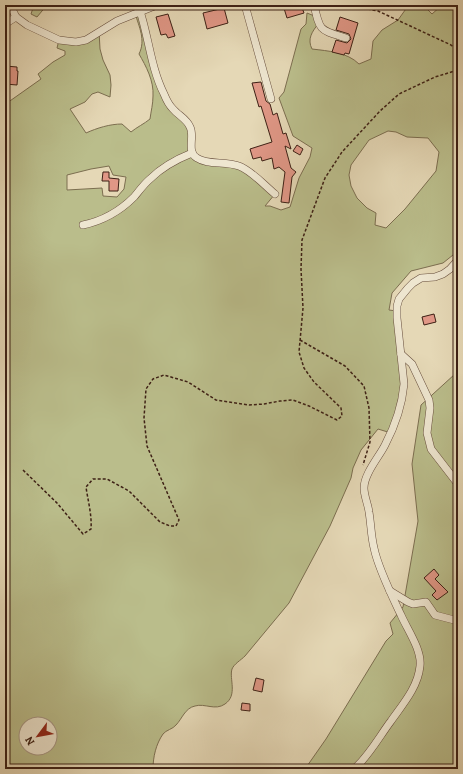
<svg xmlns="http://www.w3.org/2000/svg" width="463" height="774" font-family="Alegreya,serif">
<rect width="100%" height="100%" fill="#e5d8b6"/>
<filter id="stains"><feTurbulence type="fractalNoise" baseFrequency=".005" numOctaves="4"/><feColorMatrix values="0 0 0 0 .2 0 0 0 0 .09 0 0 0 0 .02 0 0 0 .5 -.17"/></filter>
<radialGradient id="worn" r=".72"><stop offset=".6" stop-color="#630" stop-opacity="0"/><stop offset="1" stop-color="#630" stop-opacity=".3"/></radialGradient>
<!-- green -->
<g fill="#babd8b" stroke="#7c6e50" fill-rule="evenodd">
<polygon points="34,5 47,5 37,17 31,14"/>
<path d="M410,5h13l9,9 9,-8 17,-1v246l-15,12 -32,8 -19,22 -3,17 8,1 7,73 -13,49 -13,-4 -17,21 -8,18 -2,10 -21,48 -41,77 -44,53c-4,4 -11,8 -13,13 -3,10 6,26 -7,35 -10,7 -20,-1 -30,2 -10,2 -13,13 -19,19 -3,4 -10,5 -13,9 -7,10 -10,23 -10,35h-148v-669l2,3 34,-24 -3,-5 15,-12 12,-7v-4l-8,-3 2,-8 17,2 23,-11 1,18 3,11 7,15 1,10 -1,12 -12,-5 -6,2 -7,8 -15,7 16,24c11,-5 24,-9 36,-9l9,8c6,-5 13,-8 19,-13 1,-8 3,-15 3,-23 1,-15 -7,-30 -14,-42 7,-14 0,-27 -4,-41l5,-2 23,81 24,29 7,35 45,10 36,28 -10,12h5l11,4 9,-3 9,-29 11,-21 2,-9 -19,-12 -14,-38 5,-6 17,-63 5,-5 1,-11 10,4 1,7c-6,8 -11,15 -6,25 16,2 35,3 47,15l12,-5 2,-18 9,-11 16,-10 10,-14zM388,131l8,1 11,5 21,1 11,14 -3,19 -31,38 -19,19 -11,-3 1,-12 -9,-5 -10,-10 -6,-12 -2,-11 2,-10 18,-25zM109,166l4,9 13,2 -2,12 -7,8 -14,-1 -1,-8 -35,2v-15l24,-6zM26,724h24v24h-24z"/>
<polygon points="455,374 458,376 458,769 305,769 326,739 386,641 393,634 390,623 403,607 418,521 412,464 421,405"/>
</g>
<!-- building -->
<g fill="#e09786" stroke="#3d2015">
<polygon points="283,5 301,5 304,13 287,18"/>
<polygon points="224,8 228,23 207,29 203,13"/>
<polygon points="168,14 175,36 168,38 166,34 161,35 156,17"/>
<polygon points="340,17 358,23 349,54 345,53 344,55 332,52 336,40 347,43 351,39 349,34 336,30"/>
<polygon points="5,66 17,67 17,71 18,71 17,85 5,84"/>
<polygon points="261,82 266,101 270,104 273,115 277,113 283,134 286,133 291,149 285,146 291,168 296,172 292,177 289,203 281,202 285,172 279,167 274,169 272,158 262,161 261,157 253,159 250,149 272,142 261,106 259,107 252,83"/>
<polygon points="297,145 303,149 300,155 293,151"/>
<polygon points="103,172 109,172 109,178 119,179 118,191 109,191 109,181 102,181"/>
<polygon points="434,314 436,322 424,325 422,317"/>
<polygon points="434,569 439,575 435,579 448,592 437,600 432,595 436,591 424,578"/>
<polygon points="256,678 264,680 262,692 253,690"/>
<polygon points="242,703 250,704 250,711 241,710"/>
</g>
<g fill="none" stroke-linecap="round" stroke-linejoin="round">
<!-- minor casing -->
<g stroke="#674e3d" stroke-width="8">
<g id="minor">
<polyline points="10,5 16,17 27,25 59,40 76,42 86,40 117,21 157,5"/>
<polyline points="245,5 271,99"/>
<path d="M314,5c6,27 6,25 32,33"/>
<path d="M140,11c9,28 11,57 24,83 2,5 5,11 9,15 5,6 14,10 17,18 5,9 -4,25 7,31 10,7 29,3 42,8 13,5 25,19 36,28"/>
<polyline points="5,24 16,17"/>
<path d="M83,225c19,-4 37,-14 51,-28 5,-6 10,-13 16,-18 12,-12 27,-20 42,-26"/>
<polyline points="401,354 412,364 429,400 430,408 427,433 431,449 458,484"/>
<polyline points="390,591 408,602 413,604 426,602 435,615 458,621"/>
<path d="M354,769c15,-13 25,-32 37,-48 12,-17 27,-34 29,-55 2,-16 -13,-37 -19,-51 -9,-19 -23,-47 -27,-67 -3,-12 -3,-24 -5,-36 -1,-8 -5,-16 -5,-24 0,-14 15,-31 21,-43 10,-19 17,-39 19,-61l-7,-66v-12l2,-7 9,-11 5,-5 8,-5 14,-1 8,-3 7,-5 8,-9"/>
</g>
</g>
<!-- path -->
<g stroke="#3d2015" stroke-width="1.5" stroke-dasharray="3 2" stroke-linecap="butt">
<polyline points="348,5 378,11 451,45 458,51"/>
<polyline points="300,340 345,366 364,386 369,408 370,442 363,465"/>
<path d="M23,470l34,33 26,31 8,-5c1,-14 -3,-28 -5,-42l7,-8h14l22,12 31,31 10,4h6l3,-6 -32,-74 -3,-28 2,-29 7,-10 11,-4 24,7 28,18 33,5 15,-1 16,-3 13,-1 16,6 28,14 5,-4 -1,-8 -27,-26 -10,-14 -5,-16 4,-44 -2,-39 1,-29 23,-62 17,-26 38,-41 19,-17 36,-17 23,-7"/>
</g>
<!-- minor -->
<use href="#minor" stroke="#eee6d0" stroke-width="7"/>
</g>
<!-- margin -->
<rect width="463" height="774" fill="none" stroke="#e5d8b6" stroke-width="20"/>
<rect x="6" y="6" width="451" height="762" fill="none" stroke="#3d2015" stroke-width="2"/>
<rect x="10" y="10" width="443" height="754" fill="none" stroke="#3d2015"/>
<!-- north arrow -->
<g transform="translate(38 736) rotate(238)"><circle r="19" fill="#eee6d0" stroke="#a79785"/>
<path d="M0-3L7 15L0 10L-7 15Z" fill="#8f2418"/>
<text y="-6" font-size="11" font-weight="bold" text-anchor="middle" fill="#3d2015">N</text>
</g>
<rect width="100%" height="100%" filter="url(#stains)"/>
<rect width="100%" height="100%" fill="url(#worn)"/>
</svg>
